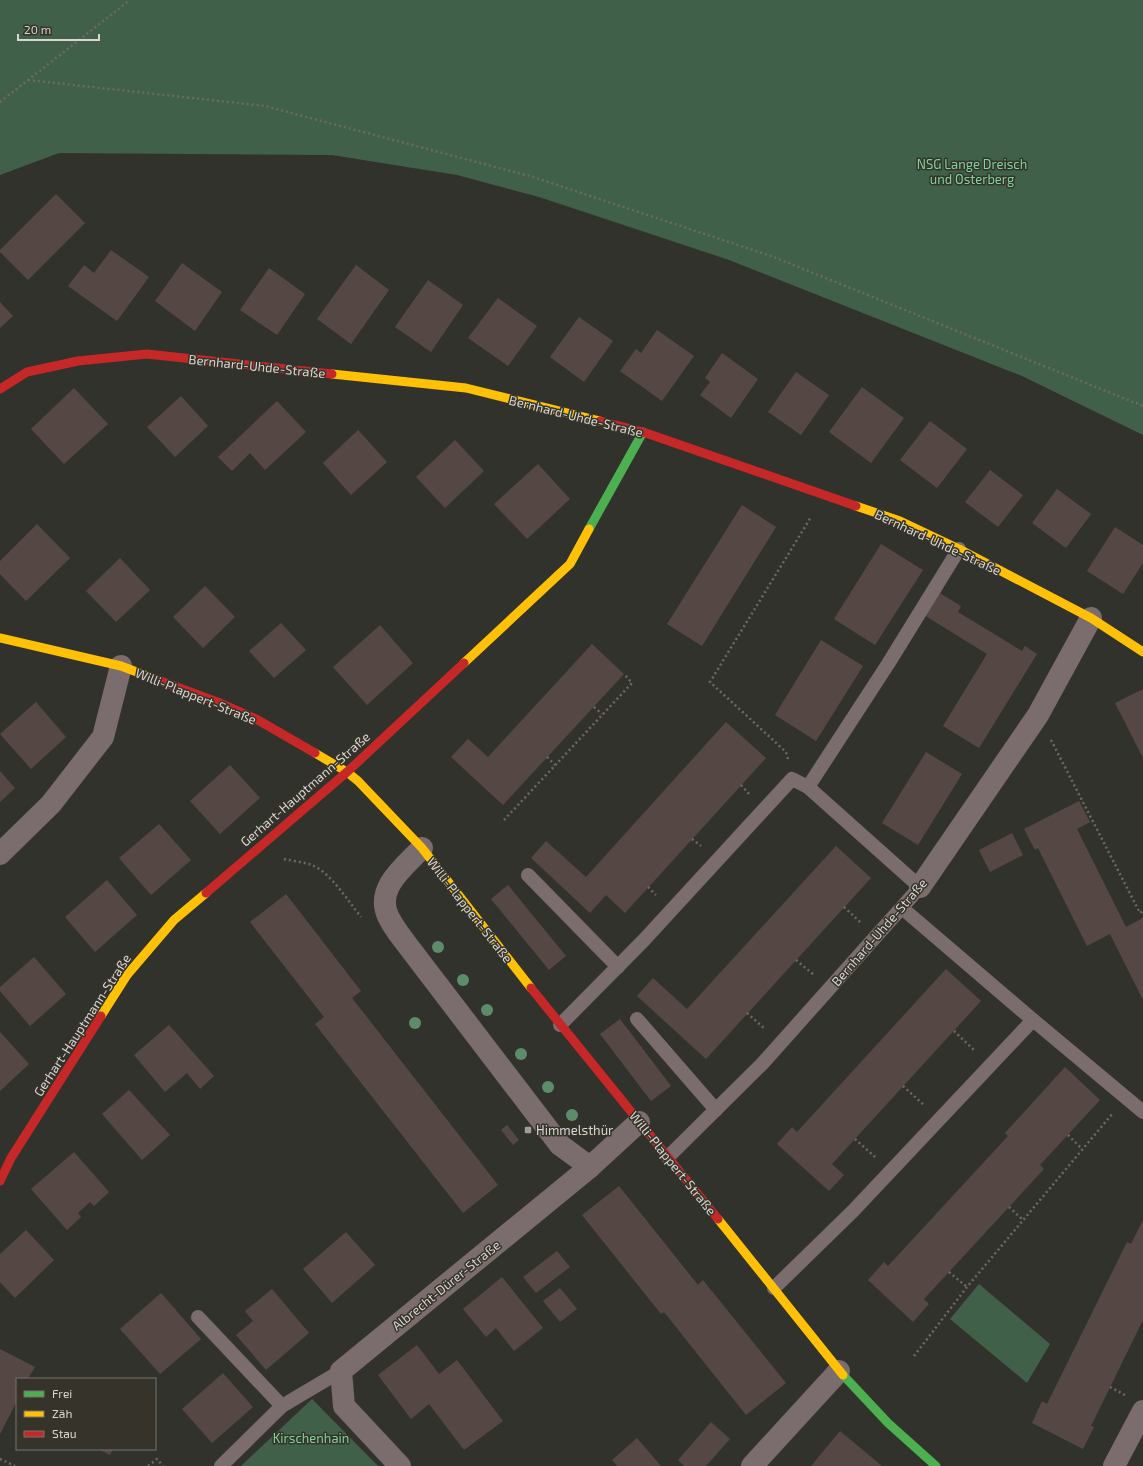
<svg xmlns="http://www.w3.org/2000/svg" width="1143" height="1466" font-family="'Exo 2',sans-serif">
<rect width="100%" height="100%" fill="#32322d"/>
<!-- green -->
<g fill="#406049">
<polygon points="0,0 1143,0 1143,435 1022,376 729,260 539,197 457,175 332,155 59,153 0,175"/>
<polygon points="979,1284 1050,1344 1027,1383 950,1319"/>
<polygon points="312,1399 378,1466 241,1466"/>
</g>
<!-- building -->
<g fill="#554844">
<polygon points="56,194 85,223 28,280 0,252 0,250"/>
<polygon points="111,250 149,277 117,321 68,286 84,265 94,273"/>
<polygon points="182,263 222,292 195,331 155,301"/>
<polygon points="356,265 389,290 351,344 317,319"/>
<polygon points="269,268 305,294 277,335 240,310"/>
<polygon points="428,280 463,305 431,352 395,327"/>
<polygon points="498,298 537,326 508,366 468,338"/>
<polygon points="0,302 13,316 0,328"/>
<polygon points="579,317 613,341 584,382 550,357"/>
<polygon points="657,330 694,356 662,401 620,371 636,349 641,353"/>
<polygon points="722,353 758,379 731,418 700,395 710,382 705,378"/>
<polygon points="796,372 829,395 801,435 768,412"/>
<polygon points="862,387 904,418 871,463 829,432"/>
<polygon points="74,388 108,424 64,464 31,429"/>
<polygon points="181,396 208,426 175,457 147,427"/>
<polygon points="277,401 306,432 265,470 250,453 232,471 218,457"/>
<polygon points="930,421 967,449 937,488 900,460"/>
<polygon points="358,430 387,462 351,495 323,463"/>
<polygon points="455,440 484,471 445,508 416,477"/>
<polygon points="538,464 570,499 527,539 494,504"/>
<polygon points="990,470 1023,495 998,527 965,502"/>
<polygon points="1057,489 1091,514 1066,548 1032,523"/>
<polygon points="742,505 776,527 702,646 667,624"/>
<polygon points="37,524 70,558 26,601 0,574 0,561"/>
<polygon points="1115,527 1143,545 1143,563 1123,594 1087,571"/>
<polygon points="881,544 923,570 875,645 834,619"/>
<polygon points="120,558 150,590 116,622 86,591"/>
<polygon points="205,586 235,617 203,648 173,617"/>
<polygon points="938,592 961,606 958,612 1022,651 1025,646 1037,654 979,748 943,726 987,654 924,615"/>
<polygon points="281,623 306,650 274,678 249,651"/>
<polygon points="380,625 413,663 367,705 333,667"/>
<polygon points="821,640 863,666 816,741 775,715"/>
<polygon points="592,644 624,674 503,805 451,757 468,739 488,757"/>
<polygon points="1143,689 1143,758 1115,703"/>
<polygon points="36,702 66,737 31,769 0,734"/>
<polygon points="726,722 766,758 625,913 606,895 590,913 531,858 546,841 586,877"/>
<polygon points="926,752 962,774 918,845 882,823"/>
<polygon points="230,765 260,798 220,834 190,801"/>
<polygon points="0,771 15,788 0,802"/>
<polygon points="1079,801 1090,822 1077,829 1126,927 1143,918 1143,1000 1110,934 1087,946 1038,848 1035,850 1024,829"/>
<polygon points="159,824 191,860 151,895 119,858"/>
<polygon points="1012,833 1023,855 990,872 979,850"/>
<polygon points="836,846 871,878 706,1059 637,996 653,978 687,1009"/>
<polygon points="107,880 137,915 95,952 65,917"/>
<polygon points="508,885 566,956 549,970 491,899"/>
<polygon points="286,894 361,991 352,998 498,1185 463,1213 315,1024 324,1017 250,922"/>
<polygon points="34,957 66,994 30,1026 0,991 0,987"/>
<polygon points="946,969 981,1001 832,1164 844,1175 829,1191 777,1144 792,1127 797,1132"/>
<polygon points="620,1019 671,1086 651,1101 600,1034"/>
<polygon points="169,1025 214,1076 200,1089 187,1073 165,1092 134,1055"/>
<polygon points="0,1032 29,1064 0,1091"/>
<polygon points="1065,1067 1100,1100 1040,1165 1044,1169 924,1299 929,1304 913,1322 868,1280 884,1262 888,1266 1008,1136 1005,1133"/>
<polygon points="129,1090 170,1135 142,1160 102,1114"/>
<polygon points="507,1125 519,1140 513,1145 501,1130"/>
<polygon points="74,1152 109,1192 94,1206 90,1202 78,1213 81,1217 67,1230 31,1189"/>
<polygon points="619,1186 698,1285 703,1280 786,1383 746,1415 664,1312 661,1314 582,1215"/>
<polygon points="1143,1220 1143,1320 1091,1426 1094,1427 1083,1449 1032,1423 1042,1401 1047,1404 1127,1242 1131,1244"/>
<polygon points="26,1230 54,1260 15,1298 0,1282 0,1254"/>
<polygon points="346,1232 375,1265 332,1303 303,1269"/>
<polygon points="557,1251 570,1267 536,1293 523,1277"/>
<polygon points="502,1277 543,1328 514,1351 496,1328 486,1337 463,1309"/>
<polygon points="560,1288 577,1309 560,1322 543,1301"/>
<polygon points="272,1289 309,1333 266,1370 236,1335 253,1321 245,1311"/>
<polygon points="161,1293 201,1339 160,1374 120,1329"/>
<polygon points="417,1345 439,1374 457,1360 503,1421 464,1450 429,1404 411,1419 378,1375"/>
<polygon points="0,1349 35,1367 28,1379 17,1379 17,1401 0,1434"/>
<polygon points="223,1373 253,1407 212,1443 182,1409"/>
<polygon points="711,1422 730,1439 706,1466 684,1466 678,1460"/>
<polygon points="840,1431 882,1466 811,1466"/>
<polygon points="637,1438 661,1466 617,1466 612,1460"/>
<polygon points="98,1449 113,1449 110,1455"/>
</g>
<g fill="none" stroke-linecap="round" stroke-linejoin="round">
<!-- path -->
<g stroke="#6f6866" stroke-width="2.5" stroke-dasharray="2 3" stroke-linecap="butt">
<polyline points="28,80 265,106 533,177 771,256 1143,406"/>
<polyline points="0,102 130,0"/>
<polyline points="594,707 602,714"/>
<polyline points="1051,740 1140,913 1143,911"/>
<polyline points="547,757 555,765"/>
<polyline points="788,759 786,752 710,682 811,517"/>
<polyline points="741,785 750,795"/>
<polyline points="504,820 632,683 624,674"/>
<polyline points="692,839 701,846"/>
<path d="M284,859c9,2 19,3 28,6 19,8 36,36 49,52"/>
<polyline points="648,887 656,895"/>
<polyline points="844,907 860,922"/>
<polyline points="796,960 814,975"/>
<polyline points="747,1013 765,1029"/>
<polyline points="954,1031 975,1051"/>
<polyline points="903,1086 925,1106"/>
<polyline points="1068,1135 1082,1149"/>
<polyline points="855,1139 875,1157"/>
<polyline points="1009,1207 1023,1220"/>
<polyline points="949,1272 967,1287"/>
<polyline points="914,1356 967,1287 1113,1113"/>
<polyline points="1110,1387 1125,1395"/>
<polyline points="0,1459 15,1466"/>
<polyline points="148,1466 157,1459 163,1466"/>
</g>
<!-- lane -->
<g stroke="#7b6c6d" stroke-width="14">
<polyline points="808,787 888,664 959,549"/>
<polyline points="528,875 618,967"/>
<polyline points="902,908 1033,1020 1143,1112"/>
<polyline points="637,1019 716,1110"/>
<polyline points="560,1025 644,940 792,779 808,787 920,887 762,1064 668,1157"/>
<polyline points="774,1288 853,1211 1033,1020"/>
<polyline points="198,1317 282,1406"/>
<polyline points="221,1466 282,1406 341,1371"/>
</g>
<!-- street -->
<g stroke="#7b6c6d" stroke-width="22">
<path d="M422,848c-17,18 -47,40 -34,68 4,9 11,18 17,26l155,203 30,22"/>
<polyline points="0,854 51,804 103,737 121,666"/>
<polyline points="920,887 1038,715 1091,618"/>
<polyline points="400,1466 344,1406 341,1371 590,1167 639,1122"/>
<polyline points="752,1466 839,1371"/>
<polyline points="1114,1466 1143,1411"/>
</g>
<!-- fast -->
<g stroke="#4caf50" stroke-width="9">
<polyline points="589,529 643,432"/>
<polyline points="843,1375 888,1423 936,1466"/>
</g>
<!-- slow -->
<g stroke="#ffc107" stroke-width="9">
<polyline points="332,374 466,388 600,421"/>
<polyline points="856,506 900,521 959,549 1091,618 1143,652"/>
<polyline points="0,638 121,666 150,677"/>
<polyline points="464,663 570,564 589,529"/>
<polyline points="315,753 347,772 358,781 422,848 531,988"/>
<polyline points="101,1016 127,975 174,920 206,893"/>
<polyline points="718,1219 843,1375"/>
</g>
<!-- jam -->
<g stroke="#c62828" stroke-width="9">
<polyline points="0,389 27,372 78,361 147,354 332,374"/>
<polyline points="600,421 643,432 856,506"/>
<polyline points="150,677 220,703 256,719 315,753"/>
<polyline points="206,893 347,772 464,663"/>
<polyline points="531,988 718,1219"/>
<polyline points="0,1181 11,1158 101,1016"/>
</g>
</g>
<!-- trees -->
<g fill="#5c8c6a">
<circle cx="438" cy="947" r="6"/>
<circle cx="463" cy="980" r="6"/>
<circle cx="487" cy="1010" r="6"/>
<circle cx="415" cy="1023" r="6"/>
<circle cx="521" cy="1054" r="6"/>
<circle cx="548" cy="1087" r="6"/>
<circle cx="572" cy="1115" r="6"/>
</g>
<!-- markers -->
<rect fill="#9e9d98" stroke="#35332a" stroke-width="1.5" x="524" y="1126" width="8" height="8" rx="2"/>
<g text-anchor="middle" stroke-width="3" stroke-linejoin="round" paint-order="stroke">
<!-- park labels -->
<g font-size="13" fill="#7ed69b" stroke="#35332a">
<text x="972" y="169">NSG Lange Dreisch<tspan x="972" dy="15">und Osterberg</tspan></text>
<text x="311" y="1443">Kirschenhain</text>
</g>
<!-- street labels -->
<g font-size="13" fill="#d8d7d1" stroke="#35332a">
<text transform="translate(257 366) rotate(6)" y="5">Bernhard-Uhde-Straße</text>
<text transform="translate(576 416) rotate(14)" y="5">Bernhard-Uhde-Straße</text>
<text transform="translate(938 542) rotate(25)" y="5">Bernhard-Uhde-Straße</text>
<text transform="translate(196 696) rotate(22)" y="5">Willi-Plappert-Straße</text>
<text transform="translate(305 789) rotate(-41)" y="5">Gerhart-Hauptmann-Straße</text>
<text transform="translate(470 910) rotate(52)" y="5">Willi-Plappert-Straße</text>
<text transform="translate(879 932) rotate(-49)" y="5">Bernhard-Uhde-Straße</text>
<text transform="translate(82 1025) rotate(-57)" y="5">Gerhart-Hauptmann-Straße</text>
<text transform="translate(673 1163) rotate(51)" y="5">Willi-Plappert-Straße</text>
<text transform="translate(446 1285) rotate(-39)" y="5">Albrecht-Dürer-Straße</text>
</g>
<!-- poi labels -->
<g font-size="13" fill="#d8d7d1" stroke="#35332a" text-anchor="start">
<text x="536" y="1135">Himmelsthür</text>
</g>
</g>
<!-- legend -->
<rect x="16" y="1378" width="140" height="72" fill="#35332a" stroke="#76756d"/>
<rect x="24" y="1391" width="20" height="6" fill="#4caf50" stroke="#76756d"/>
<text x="52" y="1398" font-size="12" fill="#d8d7d1">Frei</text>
<rect x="24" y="1411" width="20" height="6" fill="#ffc107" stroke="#76756d"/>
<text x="52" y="1418" font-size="12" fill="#d8d7d1">Zäh</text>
<rect x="24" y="1431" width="20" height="6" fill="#c62828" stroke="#76756d"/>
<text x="52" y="1438" font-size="12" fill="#d8d7d1">Stau</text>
<!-- scale -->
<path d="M18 34v6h81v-6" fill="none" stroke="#d8d7d1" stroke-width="2"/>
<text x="24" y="34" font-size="12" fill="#d8d7d1" stroke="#35332a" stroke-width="3" paint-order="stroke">20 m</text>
</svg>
